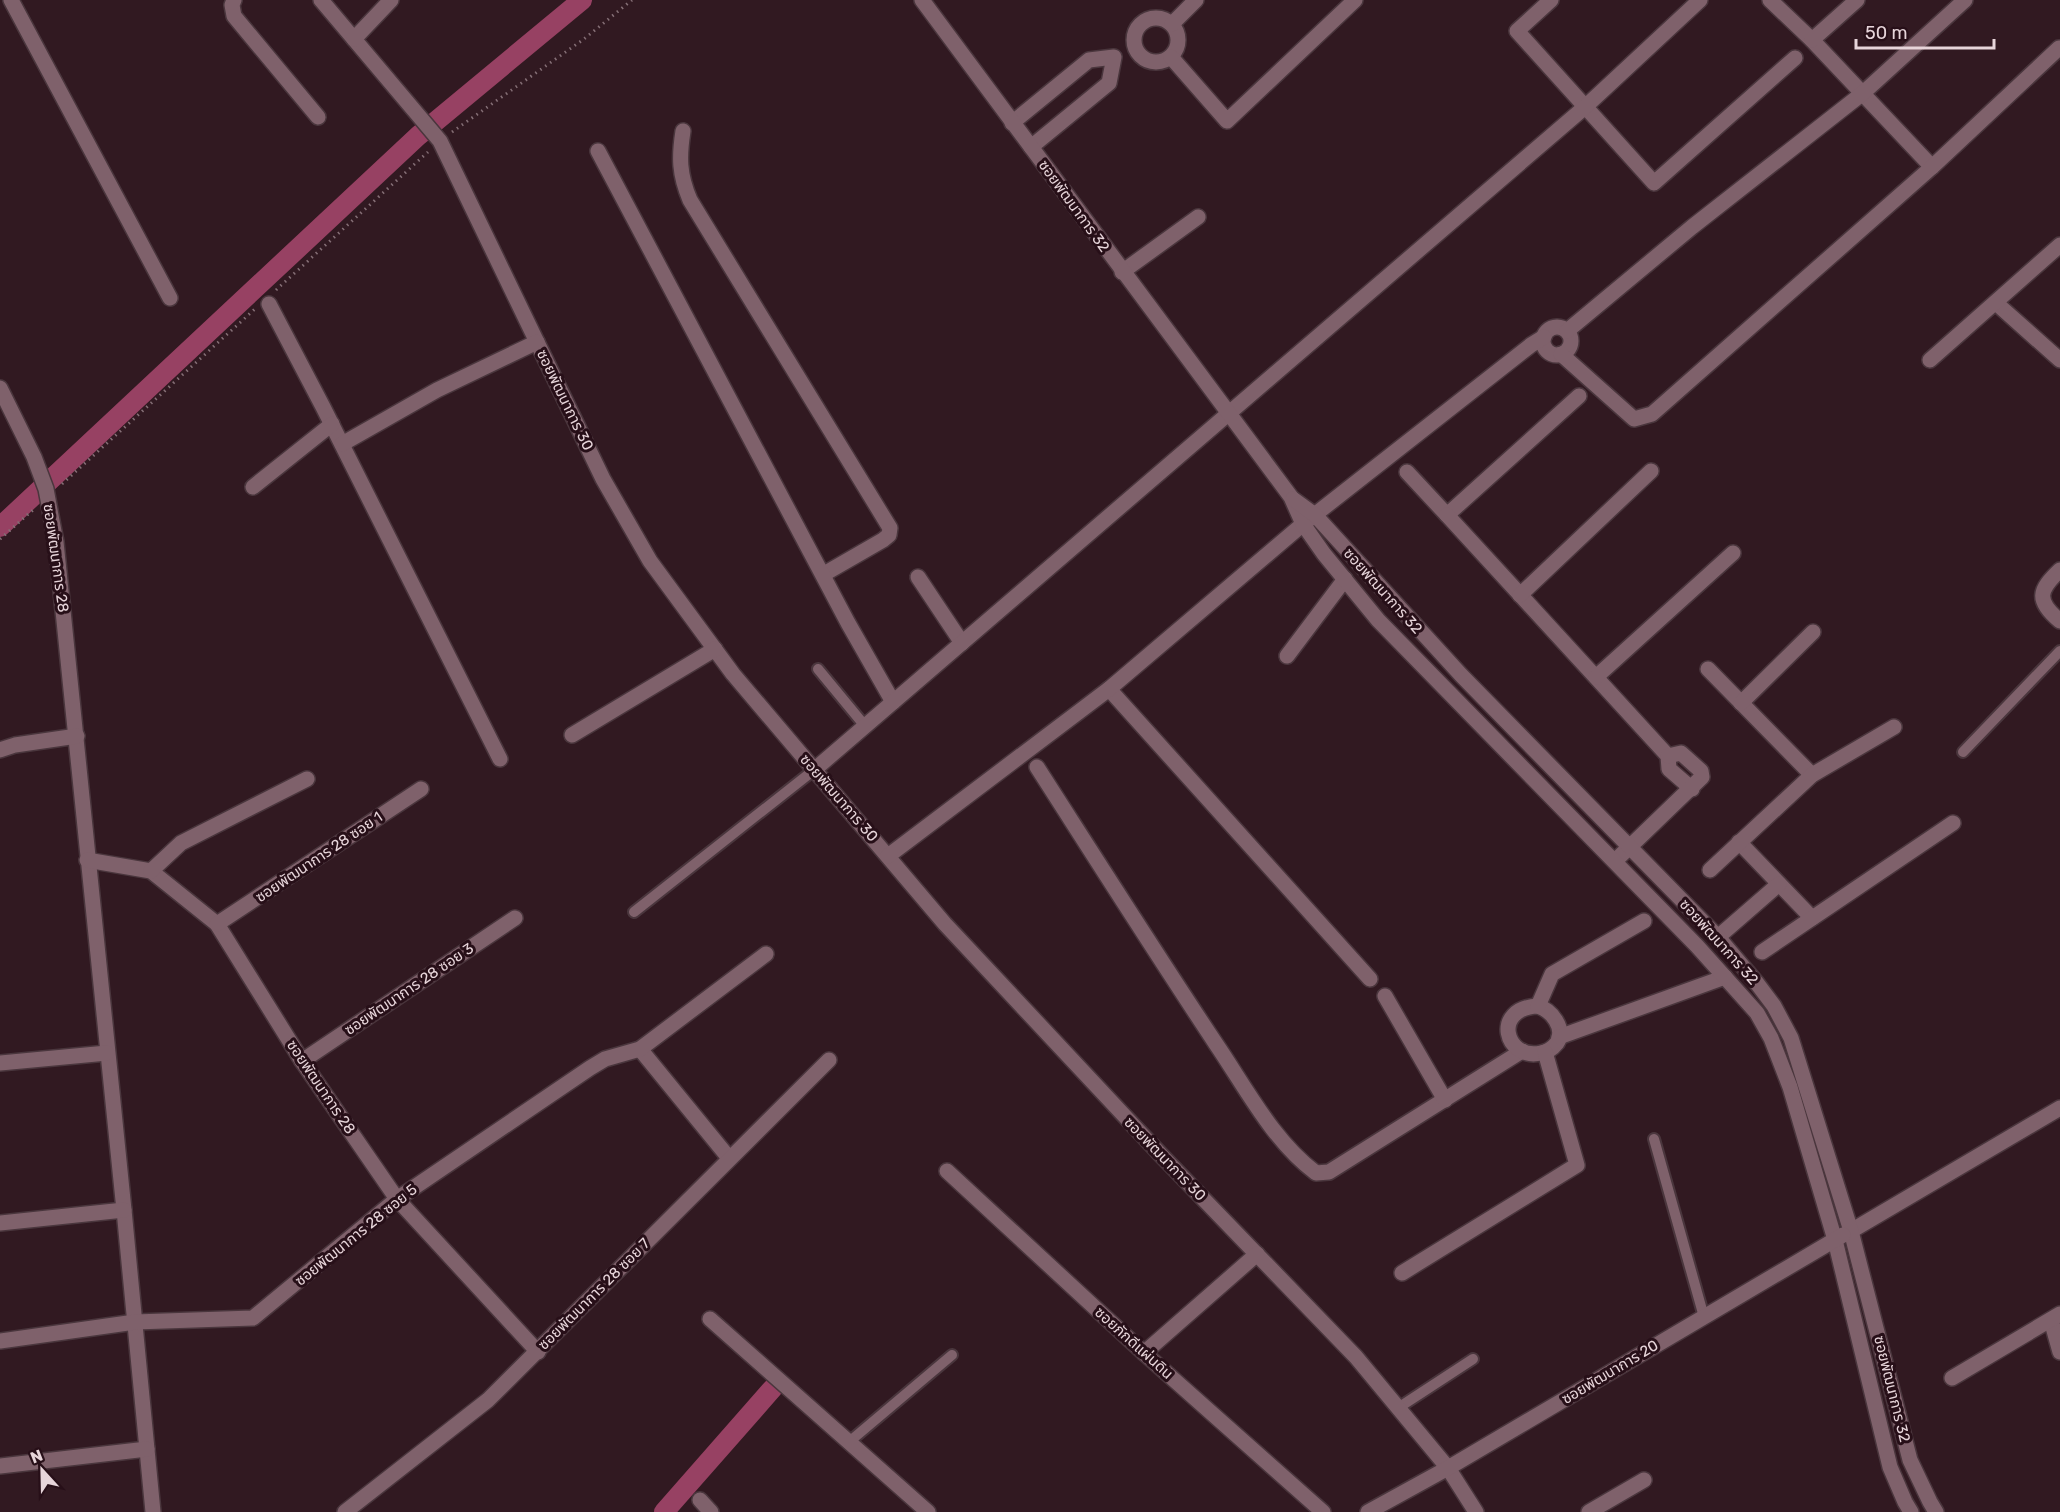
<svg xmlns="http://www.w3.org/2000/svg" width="2060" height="1512" font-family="Rubik,'Noto Sans Thai',sans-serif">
<rect width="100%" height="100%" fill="#311921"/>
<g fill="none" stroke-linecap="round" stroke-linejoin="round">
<!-- canal -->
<g stroke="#974163" stroke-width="20">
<polyline points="0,527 418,136 582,0"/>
<polyline points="664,1512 773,1388"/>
</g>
<!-- service casing -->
<g stroke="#4a363d" stroke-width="14">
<g id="service">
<polyline points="818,669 865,726"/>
<polyline points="1963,752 2060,651"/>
<polyline points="634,912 814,770"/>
<polyline points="1654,1139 1704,1317"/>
<polyline points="1398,1408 1473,1359"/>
<polyline points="849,1442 952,1355"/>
</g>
</g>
<!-- minor casing -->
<g stroke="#4a363d" stroke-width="18">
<g id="minor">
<polyline points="11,0 170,298"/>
<polyline points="234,0 232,5 234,16 318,117"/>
<polyline points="321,0 440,141 603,479 650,561 733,674 945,924 1162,1156 1356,1357 1448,1468 1476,1512"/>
<polyline points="1551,0 1517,31 1654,183 1795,58"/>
<polyline points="1770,0 1812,40 1932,167"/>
<circle cx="1156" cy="40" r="22"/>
<polyline points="1172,24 1196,0"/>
<polyline points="354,39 391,0"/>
<polyline points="1812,40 1857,0"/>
<polyline points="1171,57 1227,121 1355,0"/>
<polyline points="1012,123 1089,60 1114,57 1109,83 1031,147"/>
<path d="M683,131c-4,26 -4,43 7,69l200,328 -1,7 -6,5 -59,34"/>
<polyline points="598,151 848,623 893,702"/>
<polyline points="1122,272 1198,217"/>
<polyline points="1996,303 2060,360"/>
<polyline points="269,304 323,407 500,759"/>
<circle cx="1557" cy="341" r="14"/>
<polyline points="1567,331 1692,227 1863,93 1965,0"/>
<polyline points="1561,354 1634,419 1652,414 1932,167 2059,48"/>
<polyline points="1930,360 2060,245"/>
<polyline points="0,388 34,457 46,489 56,542 124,1210 153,1512"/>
<polyline points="342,444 437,390 537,342"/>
<polyline points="1407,472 1447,515 1579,396"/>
<polyline points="253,487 332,424"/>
<polyline points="1447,515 1668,756 1669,769 1692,789"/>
<path d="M2060,570c-21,20 -25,30 0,51"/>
<polyline points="918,577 962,643"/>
<polyline points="1520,595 1651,471"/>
<polyline points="1287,656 1345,579"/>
<polyline points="1708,669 1812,775"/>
<polyline points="1596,677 1733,553"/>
<polyline points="1109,689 1370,979"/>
<polyline points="1741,703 1813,632"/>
<polyline points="572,735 715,649"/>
<polyline points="0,750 15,745 77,736"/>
<path d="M1037,767c59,92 118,185 179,277 30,44 57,97 100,129l13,-1 193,-121"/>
<polyline points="814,770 1585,107 1700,0"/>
<polyline points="1739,842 1812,918"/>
<polyline points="888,856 1109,689 1303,524 1531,345 1544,337"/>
<polyline points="87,860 151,871 217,924 302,1061 397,1199 538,1352"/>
<polyline points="1615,861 1702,777 1701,771 1681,753 1668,756"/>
<polyline points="1710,870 1812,775 1894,727"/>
<polyline points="151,871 181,843 307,779"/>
<polyline points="217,924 421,789"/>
<polyline points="1718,937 1779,884"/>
<polyline points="1762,952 1953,823"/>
<polyline points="1385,996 1445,1100"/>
<path d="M1538,1006c13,4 28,22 19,37 -4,5 -10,9 -16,10 -36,8 -50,-45 -3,-47z"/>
<polyline points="1538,1006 1552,974 1644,921"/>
<polyline points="1559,1037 1725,977"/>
<polyline points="640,1049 729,1158"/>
<polyline points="302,1061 515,918"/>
<polyline points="0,1063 107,1053"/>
<polyline points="947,1171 1144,1353 1323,1512"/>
<polyline points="0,1223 124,1210"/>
<polyline points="1851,1231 2060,1108"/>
<polyline points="1402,1273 1577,1165 1545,1052"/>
<polyline points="710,1319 928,1512"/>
<polyline points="2051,1320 2060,1352"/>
<polyline points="0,1341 135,1322 253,1318 397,1199 590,1068 605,1059 640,1049 766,954"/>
<polyline points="1144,1353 1257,1254"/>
<polyline points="1952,1378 2060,1314"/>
<polyline points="0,1466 147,1449"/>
<polyline points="700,1500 711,1512"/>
<polyline points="345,1512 488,1400 829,1060"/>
<polyline points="1589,1512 1644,1480"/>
</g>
</g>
<!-- tertiary casing -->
<g stroke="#4a363d" stroke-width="18">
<g id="tertiary">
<polyline points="922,0 1291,497 1303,524 1324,554 1378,620 1697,946 1757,1013 1771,1038 1790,1087 1835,1240 1890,1467 1905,1502 1911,1512"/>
<polyline points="1293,499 1315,515 1461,675 1718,937 1756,982 1774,1006 1791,1038 1851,1231 1910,1460 1930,1502 1936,1512"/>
<polyline points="1368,1512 1448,1468 1843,1235"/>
</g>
</g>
<!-- path -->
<g stroke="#856f76" stroke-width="3" stroke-dasharray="1.5 4.5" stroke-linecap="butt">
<polyline points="452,132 584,39 632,0"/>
<polyline points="276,290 428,152"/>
<polyline points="62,484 255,309"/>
<polyline points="0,539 33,510"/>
</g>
<!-- service -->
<use href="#service" stroke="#7f616b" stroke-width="10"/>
<!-- minor -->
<use href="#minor" stroke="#7f616b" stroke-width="15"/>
<!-- tertiary -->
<use href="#tertiary" stroke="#7f616b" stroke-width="15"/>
</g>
<g text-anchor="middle" stroke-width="6" stroke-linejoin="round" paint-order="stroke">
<!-- street labels -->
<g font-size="15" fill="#e7d5da" stroke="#270f18">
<text transform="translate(1074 206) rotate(54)" y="5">ซอยพัฒนาการ 32</text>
<text transform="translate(565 400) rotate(64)" y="5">ซอยพัฒนาการ 30</text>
<text transform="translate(56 558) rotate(82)" y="5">ซอยพัฒนาการ 28</text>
<text transform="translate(1383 591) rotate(48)" y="5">ซอยพัฒนาการ 32</text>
<text transform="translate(839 798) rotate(49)" y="5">ซอยพัฒนาการ 30</text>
<text transform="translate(319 857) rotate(-34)" y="5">ซอยพัฒนาการ 28 ซอย 1</text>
<text transform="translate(1719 942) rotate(48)" y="5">ซอยพัฒนาการ 32</text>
<text transform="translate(409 989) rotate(-34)" y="5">ซอยพัฒนาการ 28 ซอย 3</text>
<text transform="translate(321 1087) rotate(56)" y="5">ซอยพัฒนาการ 28</text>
<text transform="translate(1165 1159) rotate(46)" y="5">ซอยพัฒนาการ 30</text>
<text transform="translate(356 1235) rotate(-39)" y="5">ซอยพัฒนาการ 28 ซอย 5</text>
<text transform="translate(594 1294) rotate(-45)" y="5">ซอยพัฒนาการ 28 ซอย 7</text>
<text transform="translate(1134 1343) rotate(42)" y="5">ซอยภักดีแผ่นดิน</text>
<text transform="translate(1610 1372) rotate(-31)" y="5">ซอยพัฒนาการ 20</text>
<text transform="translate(1892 1389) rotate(76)" y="5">ซอยพัฒนาการ 32</text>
</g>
</g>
<!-- north arrow -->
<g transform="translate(42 1470) rotate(338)" stroke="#270f18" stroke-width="4.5" paint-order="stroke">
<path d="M0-4.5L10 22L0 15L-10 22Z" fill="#e7d5da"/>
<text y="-9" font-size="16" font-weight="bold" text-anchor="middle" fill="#e7d5da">N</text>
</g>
<!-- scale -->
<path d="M1856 39v9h138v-9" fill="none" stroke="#e7d5da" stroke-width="3"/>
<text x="1865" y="39" font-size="18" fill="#e7d5da" stroke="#270f18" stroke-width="4.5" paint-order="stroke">50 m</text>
</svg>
